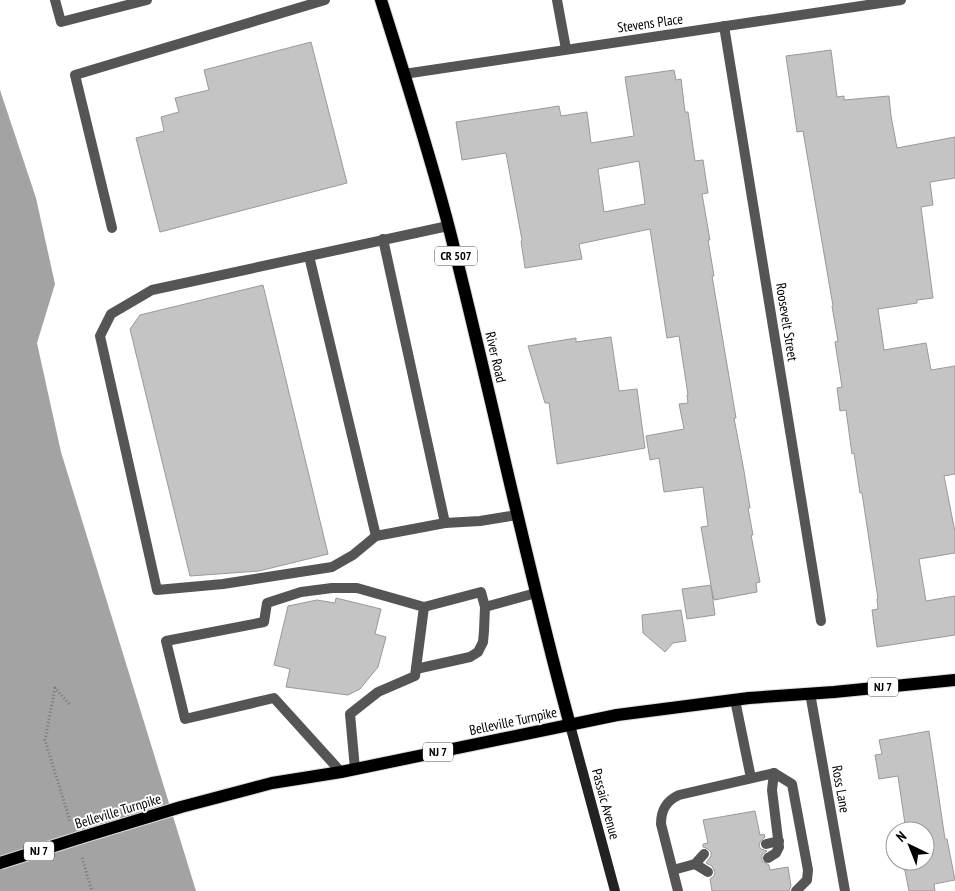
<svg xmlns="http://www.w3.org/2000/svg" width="955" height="891" font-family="'PT Sans Narrow',sans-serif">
<rect width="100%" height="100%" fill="#fff"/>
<!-- water -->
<polygon fill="#a3a3a3" points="0,90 36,198 55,284 37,343 61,452 196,891 0,891"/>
<!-- building -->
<g fill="#c4c4c4" stroke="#999" fill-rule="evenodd">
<polygon points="311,42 347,183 160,232 136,138 164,131 161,117 179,112 175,98 209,90 204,70"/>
<polygon points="831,50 837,97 844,96 844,100 889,96 891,116 897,148 955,137 955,178 930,182 933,205 921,207 933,298 917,300 917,303 878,309 884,350 926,343 931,370 955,366 955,474 944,476 955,532 955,553 919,559 926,601 955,596 955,635 877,647 872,610 878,609 877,599 878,599 862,493 860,493 854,453 852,454 846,410 840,411 837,388 842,387 835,342 838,341 832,306 833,306 803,131 797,132 786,56"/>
<path d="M674,70l2,10 5,-1 4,33h3l7,49 8,-1 5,33 -6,1 8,46h-2l6,36h-2l24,142h-2l10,53 6,37h-2l5,27h-2l9,47 -4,1 1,9 -43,8 -3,-14 4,29 -28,4 -5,-30 29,-4 -10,-58 7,-1 -5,-39 -39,5 -5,-34 -9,2 -4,-24 38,-7 -5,-25 9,-1 -1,-8h1l-9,-59 -12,2 -17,-109 -71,15 3,15 -57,9 -4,-27 1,-1 -16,-87 -44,7 -6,-38 103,-16 2,10 26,-4 4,31 43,-7 -9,-59zM639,161l6,43 -41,8 -6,-43z"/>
<polygon points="263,285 328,554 259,571 190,576 130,329 140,315"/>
<polygon points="611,337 619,391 637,389 645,448 557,464 549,403 545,403 528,346 576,338 576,342"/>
<polygon points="336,598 381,609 375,634 386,637 378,667 360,689 348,695 286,687 290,669 274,665 288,606 317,600 335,603"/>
<polygon points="681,610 686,641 673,643 665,652 643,633 642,615"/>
<polygon points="929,731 945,839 947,839 955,880 934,884 935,891 909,891 903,861 925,861 925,831 906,831 898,776 879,779 875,755 882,754 879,740"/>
<polygon points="755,811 760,835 764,834 765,837 760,842 759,846 761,849 767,851 762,855 762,861 769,865 770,870 788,867 791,886 789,891 712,891 710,879 714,876 715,872 712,866 706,863 711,856 711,852 708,849 703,847 703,844 708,843 703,820"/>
</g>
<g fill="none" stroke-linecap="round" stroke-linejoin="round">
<!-- primary casing -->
<g stroke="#dbdbdb" stroke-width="14">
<g id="primary">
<path d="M381,0c24,76 48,151 68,228 42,165 76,332 121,497"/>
<polyline points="79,838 181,807 272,783 341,772 617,715 749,698 834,692 955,680"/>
</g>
</g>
<!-- path -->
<g stroke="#777" stroke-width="3" stroke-dasharray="1 2.5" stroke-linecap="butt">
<polyline points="69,704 55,688 45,740 70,821"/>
<polyline points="82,858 92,891"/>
</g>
<!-- lane -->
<g stroke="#555" stroke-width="10">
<polyline points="55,0 61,22 147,0"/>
<polyline points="448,226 152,290 111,314 100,336 157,590 223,584 332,567 353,555 376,536 445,523 480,521 517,515"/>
<polyline points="112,228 75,75 325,0"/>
<polyline points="383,239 445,523"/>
<polyline points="309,256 376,536"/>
<polyline points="485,607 536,593"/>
<polyline points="416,669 470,657 478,652 483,642 484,631 485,607 481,592 424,607"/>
<polyline points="735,700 751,778"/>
<polyline points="341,772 274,698 185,719 166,641 264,622 267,603 301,592 332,588 357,588 424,607 415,676 378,692 350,714 355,769"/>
<polyline points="766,844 779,841"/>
<polyline points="768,858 776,853 779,847 772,790 774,773"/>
<polyline points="695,864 708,872"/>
<polyline points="673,870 695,864 704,854"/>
<path d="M678,891l-17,-67c0,-14 5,-23 18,-29l95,-22 18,11 16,86 -1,10 -11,11"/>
</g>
<!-- street -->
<g stroke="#555" stroke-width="10">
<polyline points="557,0 566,49"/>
<polyline points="724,26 821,621"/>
<polyline points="404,74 901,0"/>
<polyline points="810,693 845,891"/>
</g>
<!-- secondary -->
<polyline stroke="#222" stroke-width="10" points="570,725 615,891"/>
<!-- primary -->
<use href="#primary" stroke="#000" stroke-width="12"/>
<!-- primary-bridge casing -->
<g stroke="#dbdbdb" stroke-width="14" stroke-linecap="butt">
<polyline id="primary-bridge" points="0,863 79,838"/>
</g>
<!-- primary-bridge -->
<use href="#primary-bridge" stroke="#000" stroke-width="12"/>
</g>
<g text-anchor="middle" stroke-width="4" stroke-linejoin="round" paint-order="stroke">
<!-- shield labels -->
<g fill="#fff" stroke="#4c4c4c" stroke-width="1">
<rect x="435" y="246.5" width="42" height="19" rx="4"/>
<rect x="868" y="677.5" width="30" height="19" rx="4"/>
<rect x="423" y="742.5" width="30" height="19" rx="4"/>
<rect x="24" y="841.5" width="30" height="19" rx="4"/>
</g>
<g font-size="12" font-weight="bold" fill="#000">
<text x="456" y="260">CR 507</text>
<text x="883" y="691">NJ 7</text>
<text x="438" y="756">NJ 7</text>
<text x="39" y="855">NJ 7</text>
</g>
<!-- street labels -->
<g font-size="14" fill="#000" stroke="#fff">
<text transform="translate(650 23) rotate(-8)" y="5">Stevens Place</text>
<text transform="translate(787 322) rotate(81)" y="5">Roosevelt Street</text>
<text transform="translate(496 357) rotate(77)" y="5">River Road</text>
<text transform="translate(513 721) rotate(-12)" y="5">Belleville Turnpike</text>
<text transform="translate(841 789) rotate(80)" y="5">Ross Lane</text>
<text transform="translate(606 804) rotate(75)" y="5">Passaic Avenue</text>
<text transform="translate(118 811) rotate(-17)" y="5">Belleville Turnpike</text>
</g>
</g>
<!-- north arrow -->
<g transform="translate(910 846) rotate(317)"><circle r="24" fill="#ffffff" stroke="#999999"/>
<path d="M0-4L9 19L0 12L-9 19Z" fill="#000000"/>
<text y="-8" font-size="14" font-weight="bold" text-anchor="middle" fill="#000000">N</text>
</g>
</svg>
